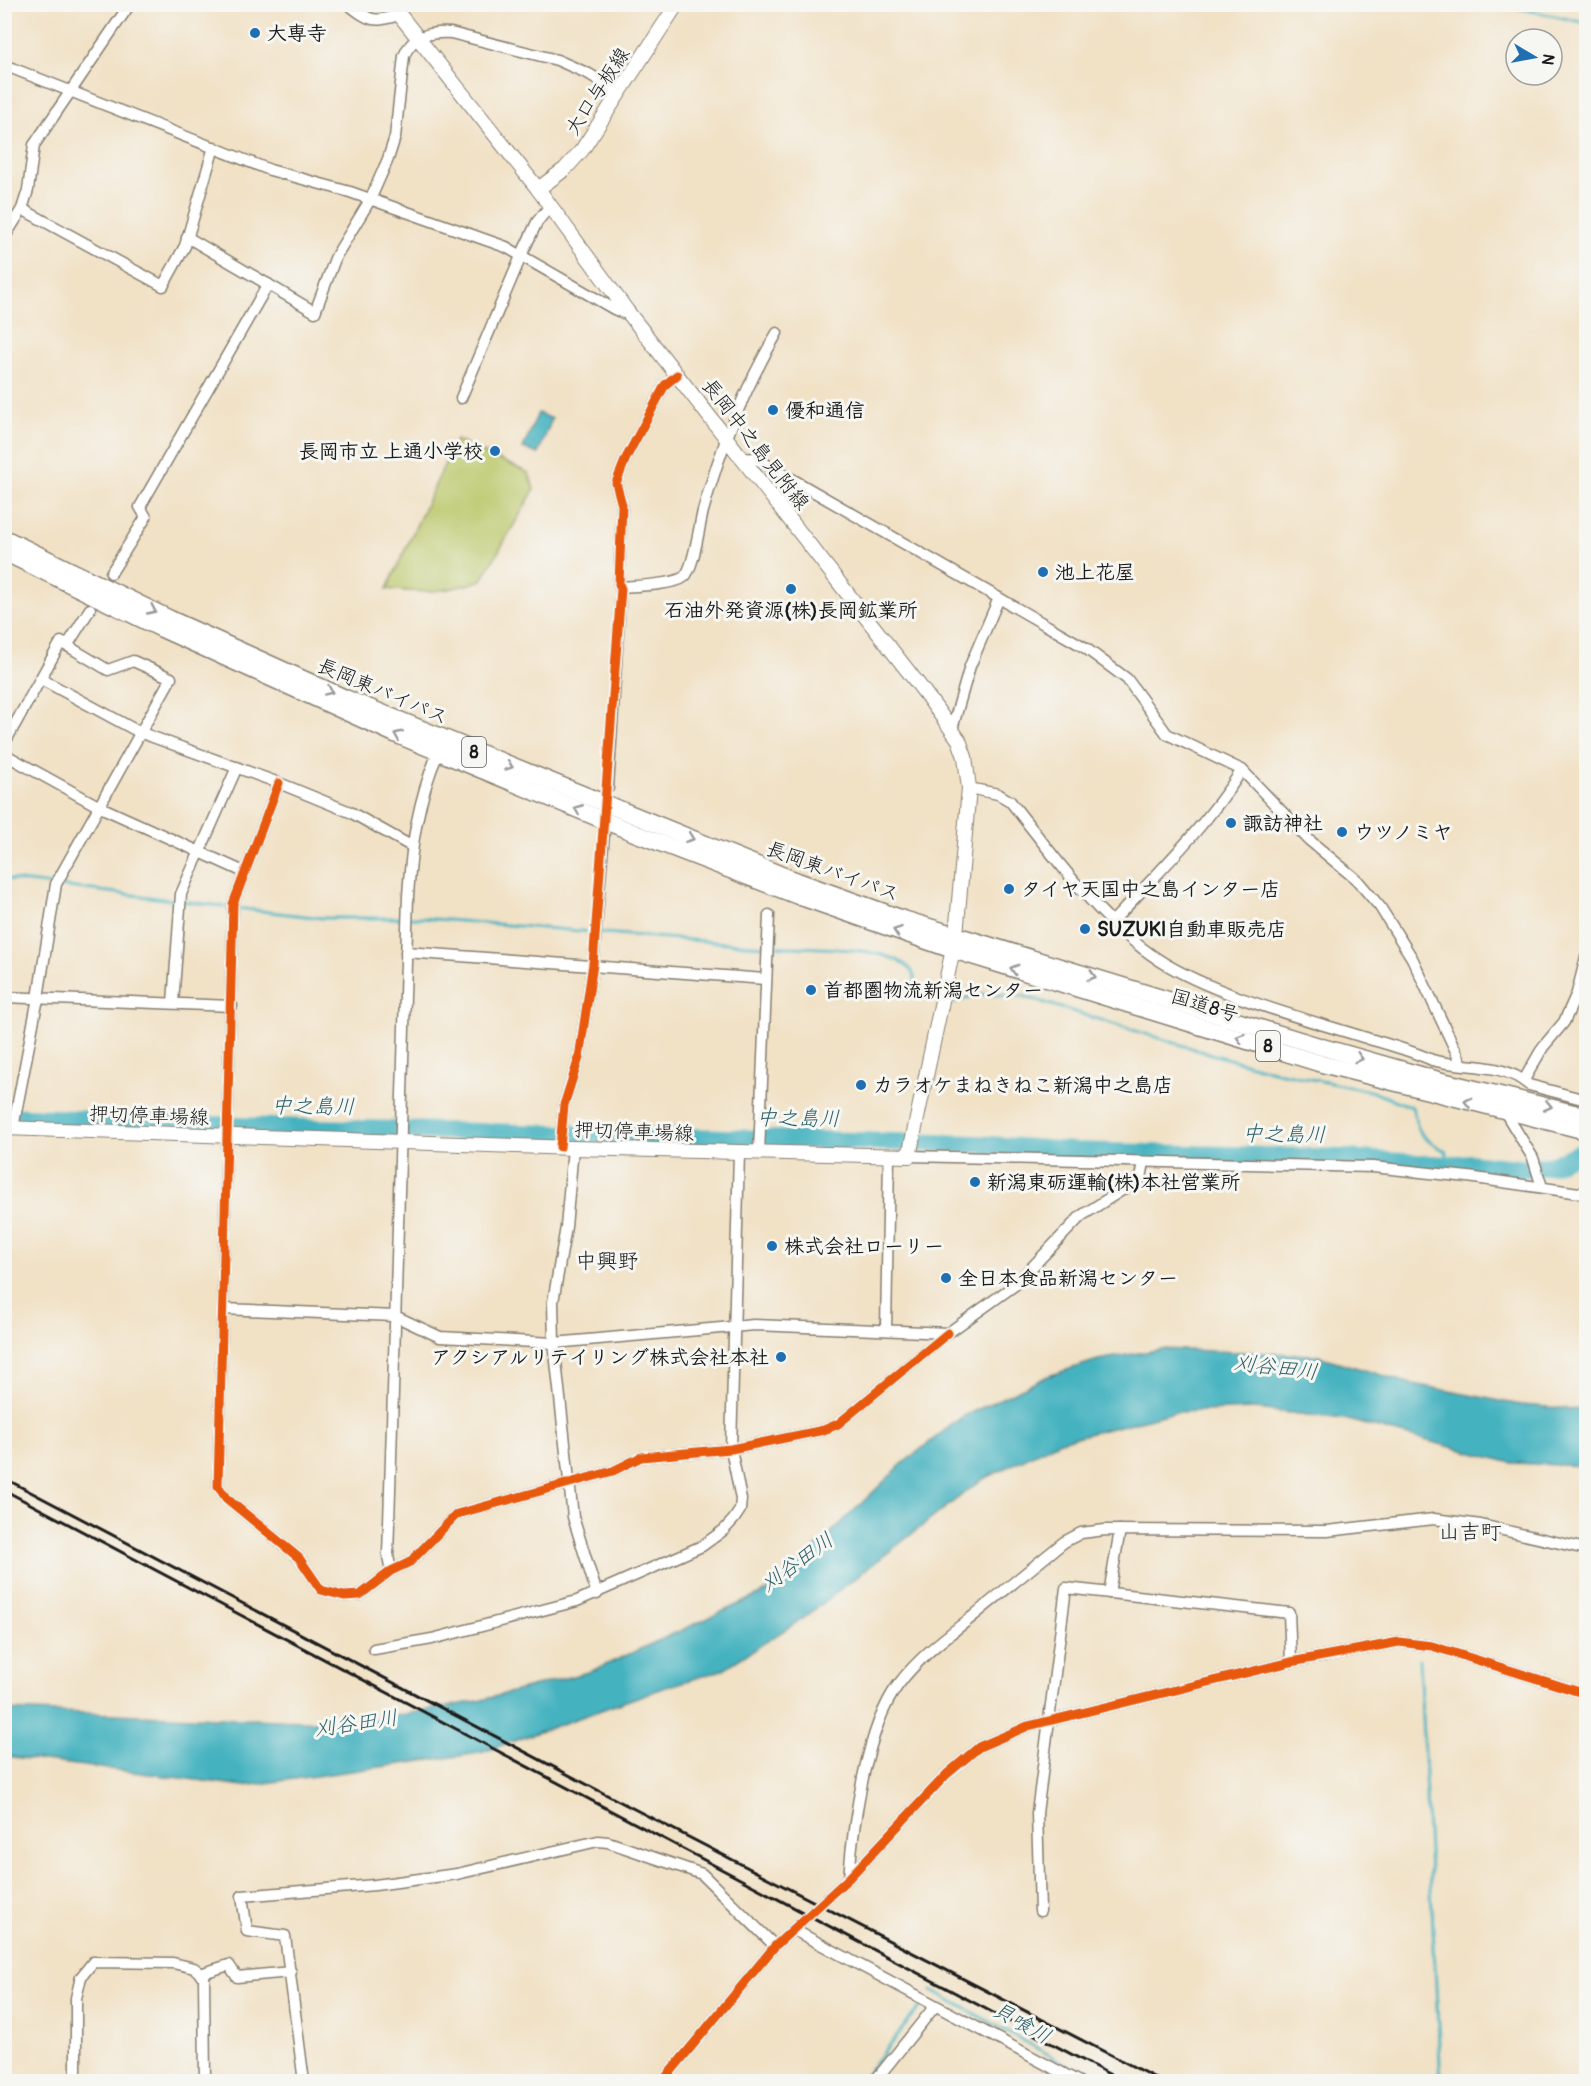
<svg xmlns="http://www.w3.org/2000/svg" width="1591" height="2086" font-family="Pangolin,'Klee One',sans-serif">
<rect width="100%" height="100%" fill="#f6f6f2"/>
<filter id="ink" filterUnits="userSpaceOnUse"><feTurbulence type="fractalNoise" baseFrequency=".0167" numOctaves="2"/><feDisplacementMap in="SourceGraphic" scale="12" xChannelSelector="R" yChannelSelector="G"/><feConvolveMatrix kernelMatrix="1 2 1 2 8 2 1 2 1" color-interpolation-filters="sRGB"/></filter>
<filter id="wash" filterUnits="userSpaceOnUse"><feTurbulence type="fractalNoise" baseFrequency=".008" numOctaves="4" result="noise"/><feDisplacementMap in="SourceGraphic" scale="24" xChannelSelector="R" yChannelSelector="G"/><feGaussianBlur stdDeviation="1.35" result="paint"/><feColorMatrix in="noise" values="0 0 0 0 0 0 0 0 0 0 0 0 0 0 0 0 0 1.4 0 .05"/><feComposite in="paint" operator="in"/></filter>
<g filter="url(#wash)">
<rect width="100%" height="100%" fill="#f1e1c5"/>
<!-- grass -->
<path fill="#bbc86a" stroke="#6c7243" stroke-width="1.5" d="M456,440l73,33 5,17 -52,90c-36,12 -57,14 -95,9z"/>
<!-- water -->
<g fill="#44b2c0" stroke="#30676e" stroke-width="1.5">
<polygon points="538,413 552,419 538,454 523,448"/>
<polygon points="1162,1349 1315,1355 1408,1383 1521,1405 1586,1410 1586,1466 1512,1463 1344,1419 1255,1409 1175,1412 1060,1441 980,1481 805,1617 722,1670 663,1688 480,1753 244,1786 5,1756 5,1710 355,1723 478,1701 592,1671 774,1588 902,1464 962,1417 1048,1376 1098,1360"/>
</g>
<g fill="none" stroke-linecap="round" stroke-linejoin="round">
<!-- stream -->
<g stroke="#44b2c0" stroke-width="3">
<polyline points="1500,4 1586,23"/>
<polyline points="4,879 229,907"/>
<polyline points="236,908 322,918 422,918 764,946"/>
<path d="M771,946c35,3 112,-2 138,22 7,7 7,17 8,27l20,3"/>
<path d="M947,1000l9,2 22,-8 45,2 181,56 73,20 93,19 42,16c8,30 7,29 35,45l-1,13"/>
<polyline points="1419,1660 1441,2082"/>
<polyline points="932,1990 1098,2082"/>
<polyline points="860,2082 922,2004"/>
</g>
<!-- river -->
<polyline stroke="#44b2c0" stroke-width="18" points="4,1116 237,1126 976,1144 1074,1151 1346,1158 1446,1165 1470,1163 1526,1169 1553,1165 1586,1149"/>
</g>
</g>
<g filter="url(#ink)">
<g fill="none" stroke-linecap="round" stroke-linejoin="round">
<!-- minor casing -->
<g stroke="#867e70" stroke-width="13">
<g id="minor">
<path d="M348,4c22,17 24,19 51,11"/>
<polyline points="4,65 270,170 350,192 506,247 614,309 623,313 627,311"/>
<polyline points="22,209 163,286 185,246 214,147"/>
<path d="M187,237l128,75 21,-56 34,-56 18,-41 7,-22 9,-81c8,-21 27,-24 47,-23l106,27 32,14 31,19"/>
<polyline points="4,238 22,209 28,190 34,145 130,4"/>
<polyline points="461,398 522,254 537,222 550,206"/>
<path d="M743,459l11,-1 10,5 320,184 43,32 40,55 75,36c-36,56 -83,102 -129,151"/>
<polyline points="111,573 146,517 140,507 268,284"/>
<path d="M620,587c14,-1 54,-2 64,-10 10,-8 15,-51 19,-66 17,-62 41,-122 74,-178"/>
<polyline points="67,646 90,609"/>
<polyline points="41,679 139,732 279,783 350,812 411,846"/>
<polyline points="952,729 970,666 999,598"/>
<polyline points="4,744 61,642 108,670 133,661 171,678 56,884 38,998 13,1128"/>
<polyline points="4,754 98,806 244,872"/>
<polyline points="1242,770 1309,840 1357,880 1380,907 1412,958 1462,1064"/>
<polyline points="279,783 233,904 218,1486 226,1498 299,1558 321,1590 344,1596 360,1595 391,1571 410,1562 457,1514 613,1471 641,1457 731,1449 824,1430 838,1424 948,1333"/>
<polyline points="608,788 621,589 619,584 622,505 616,483 626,458 665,385 677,375"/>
<path d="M969,788l29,6 12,7c44,55 89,120 149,159 53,34 143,58 204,77 23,7 47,13 69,23 31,9 70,1 97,25l57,15"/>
<polyline points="406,952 765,979"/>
<polyline points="4,997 232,1006"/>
<polyline points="173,1003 181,894 237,767"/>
<polyline points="1524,1080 1543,1047 1564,1022 1577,993 1586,957"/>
<polyline points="1505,1112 1533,1158 1542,1187"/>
<polyline points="560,1147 564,1105 579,1058 593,964 604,834"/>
<polyline points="573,1148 566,1227 553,1302 554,1343 573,1517 597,1594"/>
<polyline points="759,1153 769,915"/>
<polyline points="909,1156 1373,1167 1468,1177 1586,1194"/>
<polyline points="223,1309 395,1316 440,1337 554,1343 754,1325 948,1333 1015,1285 1081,1216 1141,1178 1144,1162"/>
<polyline points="886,1330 889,1157"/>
<path d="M391,1571l-3,-15 20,-660c3,-50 10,-97 30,-143"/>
<polyline points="1109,1593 1120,1530"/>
<polyline points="374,1649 432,1639 577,1601 702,1546 724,1530 734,1519 740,1510 741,1499 731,1449 739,1152"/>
<path d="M849,1878c4,-54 17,-150 49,-193 20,-27 48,-48 74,-68 30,-25 61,-50 92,-75l17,-9 24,-3 222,1 107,-12 47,6 105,24"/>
<polyline points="1040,1911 1037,1813 1066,1588 1289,1613 1291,1662"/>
<polyline points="794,1930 1079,2082"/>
<polyline points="200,1974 229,1965 237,1977 291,1972"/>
<polyline points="76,2082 76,1998 81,1977 93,1962 173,1963 194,1968 204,1976 205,2082"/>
<polyline points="304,2082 285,1936 247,1931 242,1896 375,1885 457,1874 598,1841 608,1842 702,1874 775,1946"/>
<polyline points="662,2082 775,1946 849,1878 947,1774 979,1747 1028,1726 1291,1662 1399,1642 1432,1646 1586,1694"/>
<polyline points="874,2082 935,2006"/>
</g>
</g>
<!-- major casing -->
<g stroke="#867e70" stroke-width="16">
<g id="major">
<polyline points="538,189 565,169 582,150 677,4"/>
<polyline points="4,1128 573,1148 909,1156 956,935 969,788 965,757 959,740 922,689 627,311 538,189 391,4"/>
</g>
</g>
<!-- highway casing -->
<g stroke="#867e70" stroke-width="19">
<g id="highway">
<polyline points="4,538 170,619 345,698 789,878 903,919 1322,1047 1438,1080 1586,1116"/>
<polyline points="4,552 162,629 395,734 637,834 798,896 953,950 1322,1064 1586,1131"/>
</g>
</g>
<!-- minor -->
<use href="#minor" stroke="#fff" stroke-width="10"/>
<!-- major -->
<use href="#major" stroke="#fff" stroke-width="14"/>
<!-- highway -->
<use href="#highway" stroke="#fff" stroke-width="16"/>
<!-- rail -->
<g stroke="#1c1c1c" stroke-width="3">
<polyline points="4,1478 607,1795 1163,2082"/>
<polyline points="4,1490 1124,2082"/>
</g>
<!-- cycleway casing -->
<g stroke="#f6f6f2" stroke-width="13">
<g id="cycleway">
<polyline points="279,783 233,904 218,1486 226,1498 299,1558 321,1590 344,1596 360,1595 391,1571 410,1562 457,1514 613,1471 641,1457 731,1449 824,1430 838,1424 948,1333"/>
<polyline points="560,1147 564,1105 579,1058 593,964 621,589 619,584 622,505 616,483 626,458 665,385 677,375"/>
<polyline points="662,2082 775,1946 849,1878 947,1774 979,1747 1028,1726 1291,1662 1399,1642 1432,1646 1586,1694"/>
</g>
</g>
<!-- cycleway -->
<use href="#cycleway" stroke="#e8590c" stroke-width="9"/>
</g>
<!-- one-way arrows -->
<defs><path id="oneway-chevron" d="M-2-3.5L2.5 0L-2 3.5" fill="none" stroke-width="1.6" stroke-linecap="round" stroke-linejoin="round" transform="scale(1.5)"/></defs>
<g stroke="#999">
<use href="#oneway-chevron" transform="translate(152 610) rotate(25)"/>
<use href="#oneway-chevron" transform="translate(329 691) rotate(24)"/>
<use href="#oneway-chevron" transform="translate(398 735) rotate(-157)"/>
<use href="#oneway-chevron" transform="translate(509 766) rotate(21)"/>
<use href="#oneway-chevron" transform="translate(578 809) rotate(-158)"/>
<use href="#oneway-chevron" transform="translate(690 838) rotate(21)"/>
<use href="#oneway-chevron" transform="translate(897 931) rotate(-161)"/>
<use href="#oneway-chevron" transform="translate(1014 969) rotate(-163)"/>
<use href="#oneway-chevron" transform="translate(1092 976) rotate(17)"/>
<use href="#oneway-chevron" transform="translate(1240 1038) rotate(-162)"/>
<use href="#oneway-chevron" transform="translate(1359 1058) rotate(16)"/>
<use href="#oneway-chevron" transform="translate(1468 1102) rotate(-165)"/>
<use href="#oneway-chevron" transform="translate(1548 1106) rotate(13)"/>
</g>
</g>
<!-- markers -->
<g fill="#1f6fb2" stroke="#f6f6f2" stroke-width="2">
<circle cx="255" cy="33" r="6"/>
<circle cx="773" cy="410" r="6"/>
<circle cx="495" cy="451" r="6"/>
<circle cx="1043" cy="572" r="6"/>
<circle cx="791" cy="589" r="6"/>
<circle cx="1231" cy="823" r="6"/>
<circle cx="1342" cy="832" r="6"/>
<circle cx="1009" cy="889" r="6"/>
<circle cx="1085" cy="929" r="6"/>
<circle cx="811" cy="990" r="6"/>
<circle cx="861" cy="1085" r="6"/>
<circle cx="975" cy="1182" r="6"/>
<circle cx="772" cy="1246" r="6"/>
<circle cx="946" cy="1278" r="6"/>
<circle cx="781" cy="1357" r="6"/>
</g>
<g text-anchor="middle" stroke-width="6" stroke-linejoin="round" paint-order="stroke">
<!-- shield labels -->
<g fill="#f6f6f2" stroke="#5d5d5c" stroke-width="1.5">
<rect x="462" y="737" width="24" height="30" rx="4.5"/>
<rect x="1256" y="1031" width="24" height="30" rx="4.5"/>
</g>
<g font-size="18" font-weight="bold" fill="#1c1c1c">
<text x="474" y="758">8</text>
<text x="1268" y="1052">8</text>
</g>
<!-- poi labels -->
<g font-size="20" font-weight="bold" fill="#1c1c1c" stroke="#f6f6f2" text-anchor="start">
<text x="267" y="40">大専寺</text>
<text x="785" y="417">優和通信</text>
<text x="483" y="458" text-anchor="end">長岡市立 上通小学校</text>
<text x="1055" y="579">池上花屋</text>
<text x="791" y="617" text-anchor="middle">石油外発資源(株)長岡鉱業所</text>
<text x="1243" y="830">諏訪神社</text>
<text x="1354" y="839">ウツノミヤ</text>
<text x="1021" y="896">タイヤ天国中之島インター店</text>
<text x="1097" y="936">SUZUKI自動車販売店</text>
<text x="823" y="997">首都圏物流新潟センター</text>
<text x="873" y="1092">カラオケまねきねこ新潟中之島店</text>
<text x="987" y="1189">新潟東砺運輸(株)本社営業所</text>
<text x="784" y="1253">株式会社ローリー</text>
<text x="958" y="1285">全日本食品新潟センター</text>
<text x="769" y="1364" text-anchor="end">アクシアルリテイリング株式会社本社</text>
</g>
<!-- street labels -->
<g font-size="20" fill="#1c1c1c" stroke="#f6f6f2">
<text transform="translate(597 91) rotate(-57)" y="7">大口与板線</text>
<text transform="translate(756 444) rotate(52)" y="7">長岡中之島見附線</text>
<text transform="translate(383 691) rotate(23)" y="7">長岡東バイパス</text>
<text transform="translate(833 871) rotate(20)" y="7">長岡東バイパス</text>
<text transform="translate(1205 1005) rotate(17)" y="7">国道8号</text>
<text transform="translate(149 1115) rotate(2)" y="7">押切停車場線</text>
<text transform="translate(634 1131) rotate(2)" y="7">押切停車場線</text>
</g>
<!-- water labels -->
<g font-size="21" font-style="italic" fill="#2e6066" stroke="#f6f6f2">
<text transform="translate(313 1106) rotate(1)" y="7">中之島川</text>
<text transform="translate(798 1118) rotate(1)" y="7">中之島川</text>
<text transform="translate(1284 1134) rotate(1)" y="7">中之島川</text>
<text transform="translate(1276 1367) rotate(7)" y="7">刈谷田川</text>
<text transform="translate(797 1562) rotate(-36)" y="7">刈谷田川</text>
<text transform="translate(356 1723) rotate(-8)" y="7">刈谷田川</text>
<text transform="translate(1022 2023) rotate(29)" y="7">貝喰川</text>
</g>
<!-- neighbourhood labels -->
<g font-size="21" fill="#1c1c1c" stroke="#f6f6f2">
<text x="607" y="1268">中興野</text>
<text x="1470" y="1539">山吉町</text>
</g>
</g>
<!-- margin -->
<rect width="1591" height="2086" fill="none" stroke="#f6f6f2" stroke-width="24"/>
<!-- north arrow -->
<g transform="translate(1534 57) rotate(100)"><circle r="28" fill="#f6f6f2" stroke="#9f9f9c" stroke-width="1.5"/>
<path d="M0-4.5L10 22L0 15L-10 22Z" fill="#1f6fb2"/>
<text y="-9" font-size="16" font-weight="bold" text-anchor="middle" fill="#1c1c1c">N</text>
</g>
</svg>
